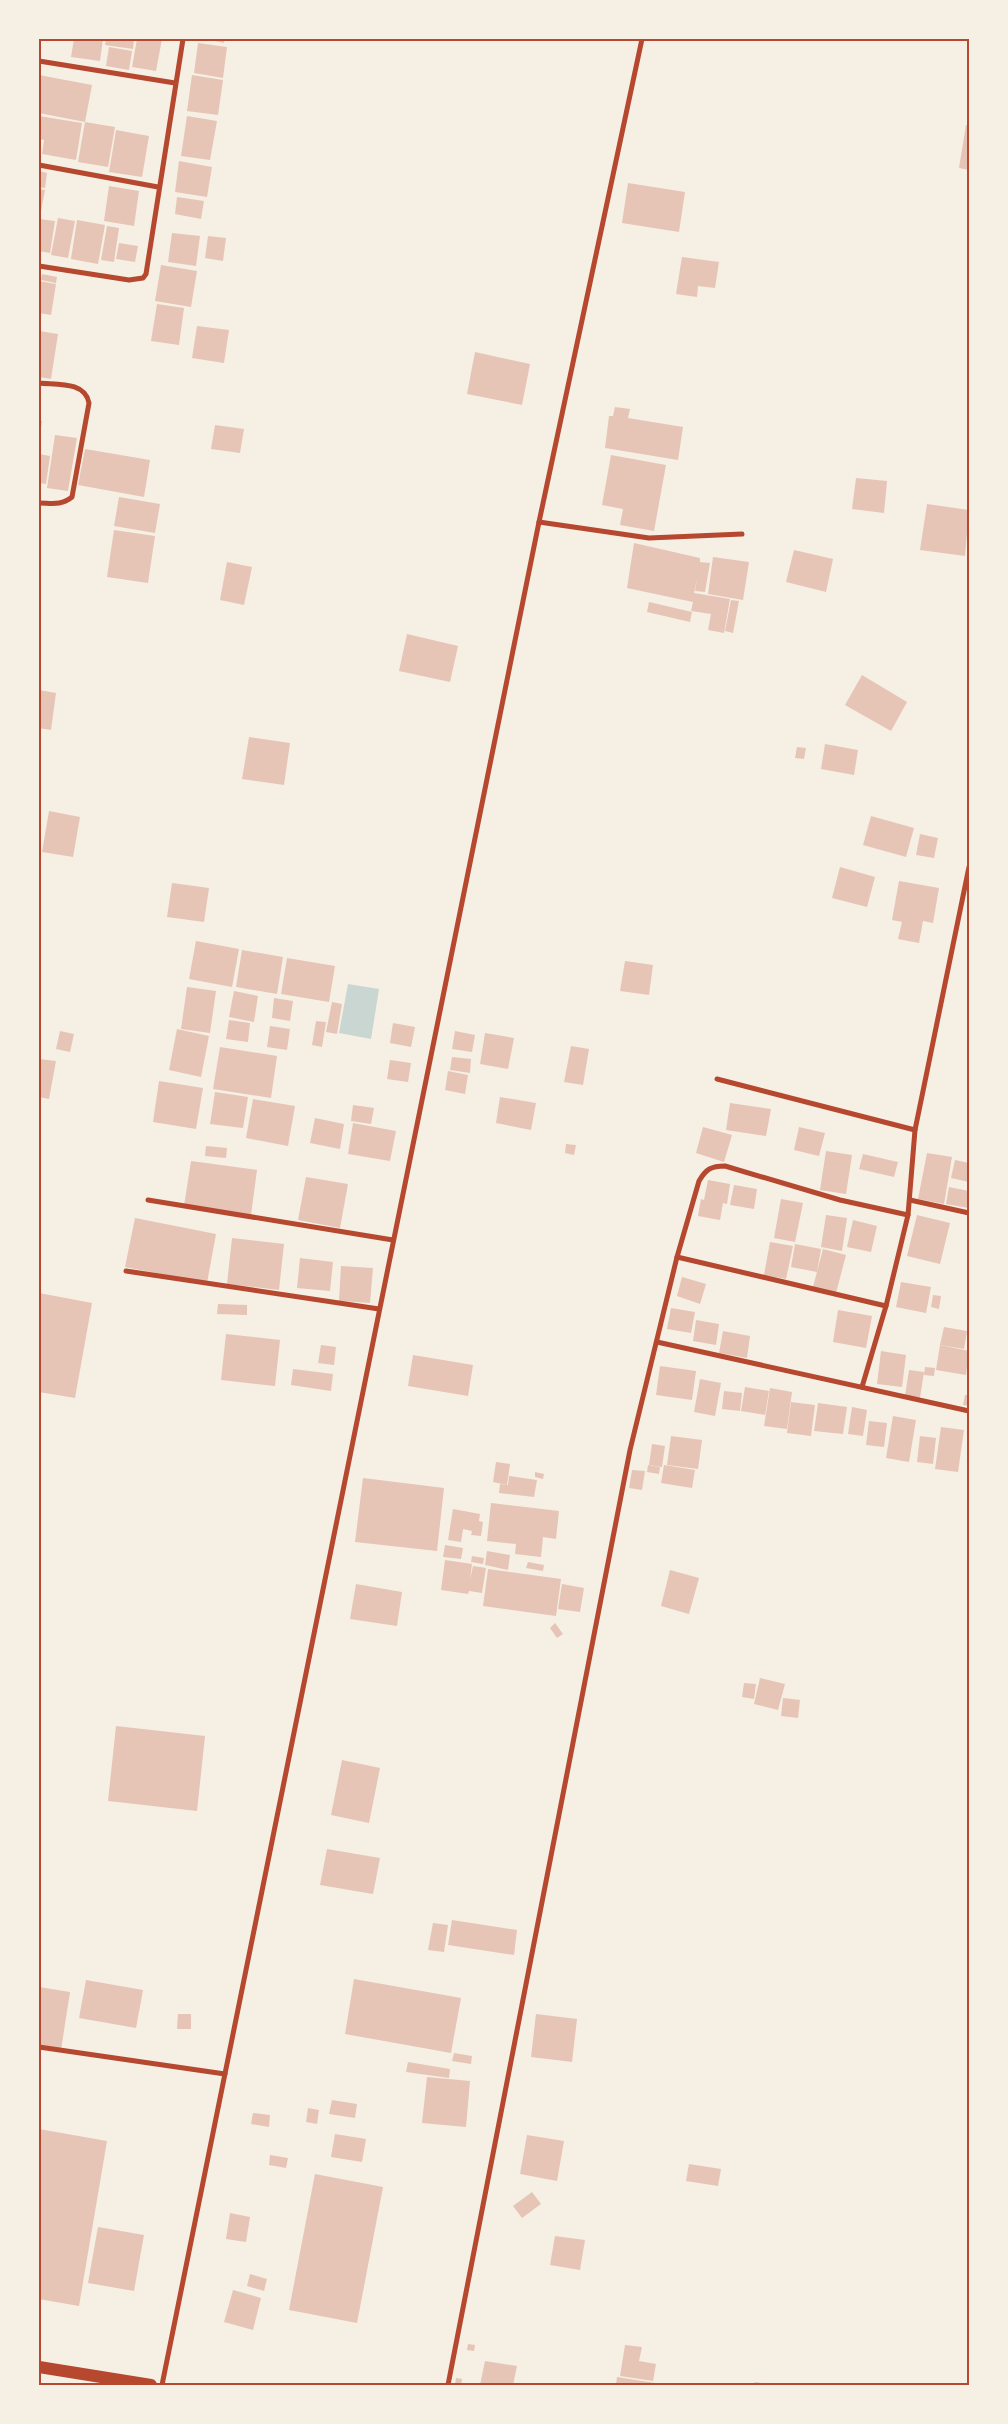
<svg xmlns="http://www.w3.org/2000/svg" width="1008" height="2424" font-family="Karla,sans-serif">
<rect width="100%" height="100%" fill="#f6efe4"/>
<!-- water -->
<polygon fill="#c9d6d2" points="348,984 379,989 371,1039 339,1033"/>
<!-- building -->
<g fill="#e6c5b7">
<polygon points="74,39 103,39 100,61 71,57"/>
<polygon points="106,39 134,39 133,49 105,45"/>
<polygon points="137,39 162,39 156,71 132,67"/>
<polygon points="206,39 224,39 224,43"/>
<polygon points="198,43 227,47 223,78 194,73"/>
<polygon points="109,47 132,51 129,70 106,66"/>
<polygon points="39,75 92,85 85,122 39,113"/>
<polygon points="192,75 223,80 218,115 187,111"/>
<polygon points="39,116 82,123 76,160 42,154 44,140 39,139"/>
<polygon points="187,116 217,121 210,160 181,156"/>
<polygon points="85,122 115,127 108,167 78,162"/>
<polygon points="966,125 969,126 969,170 959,168"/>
<polygon points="116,130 149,136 142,177 109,172"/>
<polygon points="179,161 212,167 207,197 175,192"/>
<polygon points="39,171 47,173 45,188 39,187"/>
<polygon points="628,183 685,192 679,232 622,223"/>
<polygon points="109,186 139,191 134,226 104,221"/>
<polygon points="39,189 45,190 41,211 39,210"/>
<polygon points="177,197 204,201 201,219 175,214"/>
<polygon points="58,218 75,221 68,258 51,255"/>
<polygon points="39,219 55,221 50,253 39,251"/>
<polygon points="77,220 105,225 98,264 71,259"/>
<polygon points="107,226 119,228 114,262 101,260"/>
<polygon points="172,233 200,236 196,266 168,262"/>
<polygon points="208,236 226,238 223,261 205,258"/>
<polygon points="119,243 138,246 135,262 116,259"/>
<polygon points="682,257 719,262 715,288 698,286 697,297 676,294"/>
<polygon points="161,265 197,271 191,307 155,301"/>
<polygon points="42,274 57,277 56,283 41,280"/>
<polygon points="39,281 56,284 51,315 39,313"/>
<polygon points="157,304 184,308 179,345 151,341"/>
<polygon points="197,326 229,330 224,363 192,358"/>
<polygon points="39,331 58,334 51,379 39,377"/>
<polygon points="475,352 530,364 522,405 467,394"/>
<polygon points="615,407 630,409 628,418 683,427 678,460 605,448 609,416 613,416"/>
<polygon points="39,420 42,421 40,434 39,434"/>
<polygon points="215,425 244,429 240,453 211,449"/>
<polygon points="55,435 77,438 68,491 47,488"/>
<polygon points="85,449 150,460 144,497 78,485"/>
<polygon points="39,454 50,456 46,484 39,483"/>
<polygon points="611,455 666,465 654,531 620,525 623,509 602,505"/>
<polygon points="856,478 887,481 884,513 852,509"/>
<polygon points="119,497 160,504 155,533 114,526"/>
<polygon points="927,504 969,510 965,556 920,550"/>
<polygon points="114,530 155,536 148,583 107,577"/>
<polygon points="634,543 700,558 700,562 710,563 705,592 695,591 697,579 694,593 730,599 724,633 708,630 711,614 691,611 693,602 627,588"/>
<polygon points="794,550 833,559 826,592 786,582"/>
<polygon points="713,557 749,562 743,600 708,594"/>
<polygon points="227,562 252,567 244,605 220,600"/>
<polygon points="731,600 739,601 733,633 725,631"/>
<polygon points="649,602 692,612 690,622 647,612"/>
<polygon points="407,634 458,646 450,682 399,671"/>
<polygon points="862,675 907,702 891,731 845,705"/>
<polygon points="39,690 56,693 51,730 39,728"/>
<polygon points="249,737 290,743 284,785 242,779"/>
<polygon points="825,744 858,750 854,775 821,769"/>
<polygon points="797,747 806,748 804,759 795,758"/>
<polygon points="49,811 80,817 73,857 42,852"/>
<polygon points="871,816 914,828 906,857 863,845"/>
<polygon points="920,834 938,838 934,858 916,855"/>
<polygon points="840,867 875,877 867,907 832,898"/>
<polygon points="899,881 939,888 933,923 923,921 919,943 898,939 902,922 892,920"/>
<polygon points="172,883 209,888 204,922 167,917"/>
<polygon points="196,941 239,949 232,987 189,979"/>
<polygon points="242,950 283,957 277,994 236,987"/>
<polygon points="287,958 335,966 329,1002 281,994"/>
<polygon points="625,961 653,965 649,995 620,991"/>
<polygon points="187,987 216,991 210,1033 181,1029"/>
<polygon points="234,991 258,996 254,1022 229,1017"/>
<polygon points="274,998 293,1001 290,1021 272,1018"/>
<polygon points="332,1002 342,1004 337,1034 326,1032"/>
<polygon points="229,1020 250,1023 248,1042 226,1039"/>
<polygon points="316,1021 326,1022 322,1047 312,1045"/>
<polygon points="393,1023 415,1027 411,1047 390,1043"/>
<polygon points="270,1026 290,1029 287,1050 267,1047"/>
<polygon points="177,1029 209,1036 201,1077 169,1070"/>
<polygon points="60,1031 74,1034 70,1052 56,1049"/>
<polygon points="455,1031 475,1035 472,1052 452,1049"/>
<polygon points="485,1033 514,1038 508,1069 480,1064"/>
<polygon points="571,1046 589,1049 583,1085 564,1082"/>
<polygon points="220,1047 277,1056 271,1098 213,1089"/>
<polygon points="452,1057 471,1059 470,1073 450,1070"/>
<polygon points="39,1059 56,1061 49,1099 39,1097"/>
<polygon points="390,1060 411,1063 408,1082 387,1079"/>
<polygon points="448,1071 468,1075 465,1094 445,1090"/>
<polygon points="159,1081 203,1088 196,1129 153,1122"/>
<polygon points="215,1092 248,1097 243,1128 210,1124"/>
<polygon points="500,1097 536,1103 531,1130 496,1123"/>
<polygon points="253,1099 295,1106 288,1146 246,1138"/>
<polygon points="730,1103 771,1109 766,1136 726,1130"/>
<polygon points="353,1105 374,1108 371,1124 351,1121"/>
<polygon points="315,1118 344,1124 340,1149 310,1143"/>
<polygon points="353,1123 396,1131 390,1161 348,1154"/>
<polygon points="703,1127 732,1135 724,1162 696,1153"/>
<polygon points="799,1127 825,1133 819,1156 794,1150"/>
<polygon points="566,1144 576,1145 574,1155 565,1153"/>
<polygon points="206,1146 227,1148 226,1158 205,1156"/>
<polygon points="826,1151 852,1155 846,1194 820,1190"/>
<polygon points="927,1153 952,1157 944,1204 918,1199"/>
<polygon points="863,1154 898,1162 894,1177 859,1169"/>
<polygon points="955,1160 969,1163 969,1182 951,1178"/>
<polygon points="191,1161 257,1170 251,1215 184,1206"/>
<polygon points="306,1177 348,1184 340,1228 298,1220"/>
<polygon points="708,1180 730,1184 727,1204 723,1203 720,1220 698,1216 701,1199 704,1200"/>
<polygon points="734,1185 757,1189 754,1209 730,1205"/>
<polygon points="949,1187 969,1191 968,1208 946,1204"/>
<polygon points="781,1199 803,1203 795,1242 774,1238"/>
<polygon points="826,1215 847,1218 842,1251 821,1247"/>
<polygon points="917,1215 950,1223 940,1264 907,1256"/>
<polygon points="135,1218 216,1234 207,1283 125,1267"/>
<polygon points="853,1220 877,1226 871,1252 847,1247"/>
<polygon points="232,1238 284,1244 279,1290 227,1284"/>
<polygon points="770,1242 793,1246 786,1279 764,1275"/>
<polygon points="795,1244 821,1249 817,1272 791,1267"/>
<polygon points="823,1249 846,1255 836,1293 813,1287"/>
<polygon points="300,1258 333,1262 330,1291 297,1288"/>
<polygon points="341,1266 373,1268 370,1303 339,1301"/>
<polygon points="682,1277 706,1284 700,1304 677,1296"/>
<polygon points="901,1282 931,1287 926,1313 896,1307"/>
<polygon points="39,1293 92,1303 75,1398 39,1392"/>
<polygon points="933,1295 941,1296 939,1309 931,1307"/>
<polygon points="218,1304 247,1305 247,1315 217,1314"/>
<polygon points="671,1308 695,1312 691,1333 667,1329"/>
<polygon points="838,1310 872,1316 866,1348 833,1342"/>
<polygon points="696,1320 719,1324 716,1345 693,1341"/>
<polygon points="944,1327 967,1331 964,1349 940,1345"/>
<polygon points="723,1331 750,1336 747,1358 719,1353"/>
<polygon points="226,1334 280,1340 275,1386 221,1380"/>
<polygon points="321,1345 336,1347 334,1365 318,1363"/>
<polygon points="940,1345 969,1351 966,1375 936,1370"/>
<polygon points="881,1351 906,1355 902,1387 877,1384"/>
<polygon points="413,1355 473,1365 468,1396 408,1386"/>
<polygon points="660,1366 696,1371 692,1400 656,1395"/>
<polygon points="925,1367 935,1368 934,1376 924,1375"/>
<polygon points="293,1369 333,1374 331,1391 291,1385"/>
<polygon points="909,1370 924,1372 920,1398 905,1396"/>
<polygon points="700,1379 721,1383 715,1416 694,1412"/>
<polygon points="745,1387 769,1391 765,1415 741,1411"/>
<polygon points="770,1388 792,1392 787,1429 764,1426"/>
<polygon points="724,1391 742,1393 740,1411 722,1409"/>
<polygon points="965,1395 969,1395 969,1406 963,1405"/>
<polygon points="791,1402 815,1405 811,1436 787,1433"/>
<polygon points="818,1403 847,1407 843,1434 814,1431"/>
<polygon points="852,1407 867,1410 863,1436 848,1434"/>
<polygon points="893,1416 916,1420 909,1462 886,1458"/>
<polygon points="869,1421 887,1423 884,1447 866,1445"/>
<polygon points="941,1427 964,1430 958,1472 935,1469"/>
<polygon points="671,1436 702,1440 698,1469 667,1465"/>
<polygon points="920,1436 936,1438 933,1464 917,1462"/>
<polygon points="652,1444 665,1446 662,1467 649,1465"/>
<polygon points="496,1462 510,1464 507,1485 493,1482"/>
<polygon points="648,1465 660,1467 659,1474 647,1472"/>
<polygon points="664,1465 695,1470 692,1488 661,1483"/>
<polygon points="632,1470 645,1471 642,1490 629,1488"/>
<polygon points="535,1472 544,1474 543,1479 535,1477"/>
<polygon points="509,1476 537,1480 534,1497 499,1493 500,1484 508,1485"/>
<polygon points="363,1478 444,1488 437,1551 355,1542"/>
<polygon points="491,1503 559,1511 556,1539 543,1537 541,1557 515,1554 516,1544 487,1541"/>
<polygon points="453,1509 480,1514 479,1521 483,1522 481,1536 471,1535 472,1531 463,1529 461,1542 448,1540"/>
<polygon points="445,1545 463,1548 461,1559 443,1557"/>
<polygon points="487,1551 510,1555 508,1570 485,1565"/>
<polygon points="472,1556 484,1558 483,1564 471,1562"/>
<polygon points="445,1560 472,1564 470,1580 473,1566 486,1568 482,1593 469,1591 468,1594 441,1590"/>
<polygon points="528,1562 544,1565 543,1571 526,1568"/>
<polygon points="488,1569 561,1579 556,1616 483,1606"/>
<polygon points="670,1570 699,1578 689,1614 661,1606"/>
<polygon points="356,1584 402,1592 397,1626 350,1619"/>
<polygon points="562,1584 584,1588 580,1612 558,1609"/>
<polygon points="555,1623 563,1634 557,1638 550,1628"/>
<polygon points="760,1678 785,1684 778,1710 754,1704"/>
<polygon points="744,1683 756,1684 754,1699 742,1697"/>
<polygon points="783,1698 800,1700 798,1718 781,1716"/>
<polygon points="116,1726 205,1736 197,1811 108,1801"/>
<polygon points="342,1760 380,1768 369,1823 331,1815"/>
<polygon points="327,1849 380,1858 373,1894 320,1885"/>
<polygon points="452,1920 517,1930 514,1955 448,1945"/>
<polygon points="433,1923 448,1925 444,1952 428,1950"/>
<polygon points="354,1979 461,1998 451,2053 345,2034"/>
<polygon points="86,1980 143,1990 136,2028 79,2018"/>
<polygon points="39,1987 70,1992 61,2050 39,2047"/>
<polygon points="178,2014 191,2014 191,2029 177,2029"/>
<polygon points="536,2014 577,2019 572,2062 531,2057"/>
<polygon points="454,2053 472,2056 471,2064 452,2061"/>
<polygon points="408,2062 450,2069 449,2078 406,2072"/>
<polygon points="427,2077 470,2081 466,2127 422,2123"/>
<polygon points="332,2100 357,2104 355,2118 329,2114"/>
<polygon points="308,2108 319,2110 317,2124 306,2122"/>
<polygon points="253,2113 270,2115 269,2127 251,2124"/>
<polygon points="39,2129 107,2141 79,2306 39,2299"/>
<polygon points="335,2134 366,2139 362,2162 331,2157"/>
<polygon points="527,2135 564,2141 557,2181 520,2174"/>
<polygon points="270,2155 288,2158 286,2168 269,2165"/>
<polygon points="689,2164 721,2169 718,2186 686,2181"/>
<polygon points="315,2174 383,2187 357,2323 289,2310"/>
<polygon points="532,2192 541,2204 522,2218 513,2206"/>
<polygon points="230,2213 250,2217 246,2242 226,2239"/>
<polygon points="98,2227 144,2235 134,2291 88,2283"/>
<polygon points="555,2236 585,2240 580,2270 550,2265"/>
<polygon points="250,2274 267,2279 264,2291 247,2286"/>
<polygon points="233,2290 261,2298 253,2330 224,2322"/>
<polygon points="468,2344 475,2345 474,2351 467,2350"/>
<polygon points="625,2345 642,2347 639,2361 656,2364 653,2381 620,2376"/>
<polygon points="485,2361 517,2366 513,2385 480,2385"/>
<polygon points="617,2377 655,2383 655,2385 616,2385"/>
<polygon points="456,2378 462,2379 461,2385 455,2385"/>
<polygon points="755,2382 768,2384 767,2385 754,2385"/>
</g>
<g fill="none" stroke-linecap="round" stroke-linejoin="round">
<!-- minor -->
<g stroke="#b5482f" stroke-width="5">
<polyline points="39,61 175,83"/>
<polyline points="39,165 158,187"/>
<polyline points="39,266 129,280 143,278 146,274 183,39"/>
<path d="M39,383c17,2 46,-2 50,20l-17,94c-11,9 -21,6 -33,6"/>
<polyline points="539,522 649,538 742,534"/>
<polyline points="717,1079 915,1130"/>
<polyline points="148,1200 393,1240"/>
<polyline points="910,1200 969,1213"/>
<polyline points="677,1257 886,1306"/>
<polyline points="126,1271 379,1309"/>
<polyline points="657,1342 969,1411"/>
<polyline points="862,1387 886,1306 908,1215 915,1130 969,867"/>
<polyline points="39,2047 225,2074"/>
<polyline points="162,2385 539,522 642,39"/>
<path d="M448,2385l182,-935 47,-193 22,-76c7,-12 12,-15 26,-15l115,34 68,15"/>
</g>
<!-- primary -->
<polyline stroke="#b5482f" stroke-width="12" points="39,2367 151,2385"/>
</g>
<!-- border -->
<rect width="1008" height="2424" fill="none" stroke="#f6efe4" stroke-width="80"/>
<rect x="40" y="40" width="928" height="2344" fill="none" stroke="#b5482f" stroke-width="2"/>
</svg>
